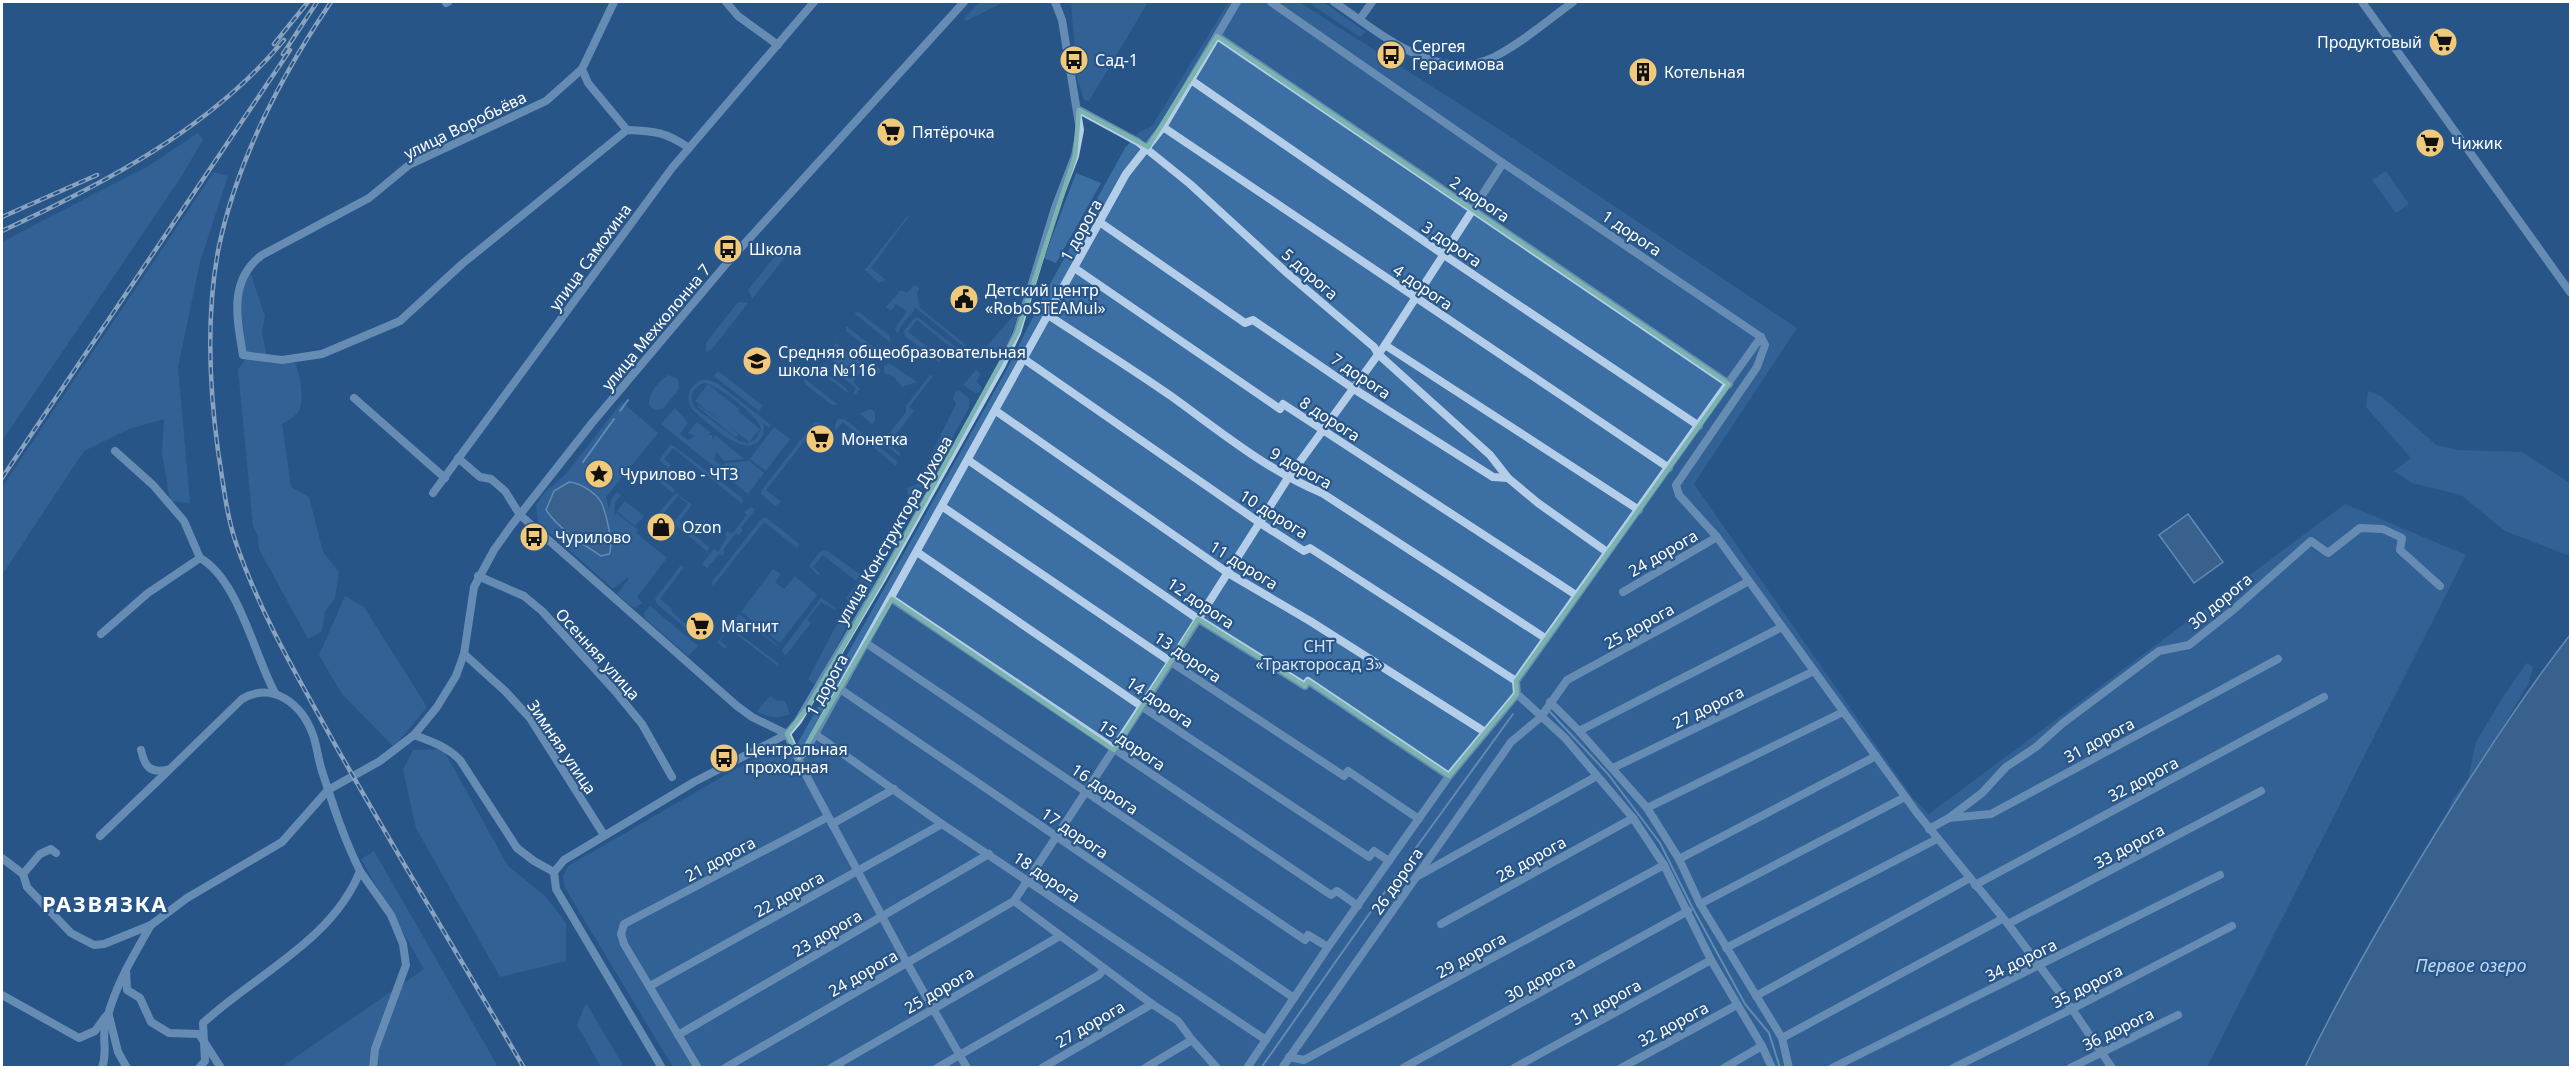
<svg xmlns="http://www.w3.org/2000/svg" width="2572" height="1069" font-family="'Noto Sans',sans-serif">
<rect width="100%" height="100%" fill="#285588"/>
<!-- green -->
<g fill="#3c6fa4" fill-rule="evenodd">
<polygon points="980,2 1004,2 966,21 964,18"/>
<polygon points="1071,2 1148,2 1089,101 1084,100 1077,78"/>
<polygon points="1229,2 1299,2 1502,131 1797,328 1694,484 1913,798 1929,814 2345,504 2466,555 2207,1067 673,1067 565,888 563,877 568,866 767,751 781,747 795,748 1008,367 1044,295 1125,148 1138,133 1152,126"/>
<polygon points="1308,2 1323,2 1366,32 1360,37"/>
<polygon points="198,133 203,140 179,180 2,441 2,242 150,165"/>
<polygon points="2386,171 2409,204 2396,213 2372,180"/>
<polygon points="214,172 228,176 200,262 178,367 190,503 170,501 162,452 164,419 129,429 84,451 2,575 2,487"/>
<polygon points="1076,173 1101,183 1056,263 1044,258"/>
<polygon points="908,215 909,216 871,268 886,280 879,283 865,270"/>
<polygon points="784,245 789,247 789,252 752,299 748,290"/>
<path d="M250,272l15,44 -3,16 6,31h27c5,11 9,32 5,45 -2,8 -12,12 -18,16l9,63 18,10 14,55 16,20 -4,26 -10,13 -3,20 -14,8 -49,-90 -1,-13 -5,-10 -15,-157 10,-13 -10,-20 3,-47z"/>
<polygon points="914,285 919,288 917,293 920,308 966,345 964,347 916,308 901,326 898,333 896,332 895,328 907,311 896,304 891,311 886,307 901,290 907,293"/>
<polygon points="738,302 748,303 712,349 706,352 706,343"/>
<polygon points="1021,307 1003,356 991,353 985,348"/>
<polygon points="856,312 860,313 890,336 890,342 855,314"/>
<polygon points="914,318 919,318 966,355 965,359 917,320 908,332 942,358 939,362 905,336 904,331"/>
<polygon points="846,326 881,353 876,355 846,331"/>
<polygon points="836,343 861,362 850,374 826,356"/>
<polygon points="889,363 917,382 902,387 894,377 884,373 884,366"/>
<polygon points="815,365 847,389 848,393 813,367"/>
<polygon points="861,366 871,372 876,366 880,369 880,373 870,378 860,372 853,382 860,389 855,395 853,393 856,388 839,374 841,371 851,379"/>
<polygon points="976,370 981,374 976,381 982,387 980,392 975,393 963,385"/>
<polygon points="718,371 763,406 759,411 714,376"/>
<path d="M669,375l9,4 1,10 -16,20 -9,1 -5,-5c-1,-11 10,-25 20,-30z"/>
<polygon points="930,375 933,376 909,407 914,411 889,443 901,454 899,456 886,445 885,439 906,412 906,406"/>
<polygon points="804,378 838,405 832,405 805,384"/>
<path d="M701,380h8l8,3 54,42 -2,3 -5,-4c0,7 -1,13 -6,18 -17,15 -52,-21 -65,-32 -8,-11 -5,-23 8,-30zM704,383c13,1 55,33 57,46l-5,10 -8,4 -9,-2 -44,-33c-7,-10 -3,-21 9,-25z"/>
<polygon points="708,384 739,409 738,411 760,429 749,442 727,424 738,434 736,438 697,406 698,405 722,422 695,401"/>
<polygon points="959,390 969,398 969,408 918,499 915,500 908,495 907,488 917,484 956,404 953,399 955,392"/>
<polygon points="2368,391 2381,396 2436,445 2458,450 2522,452 2570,483 2570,556 2505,531 2461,495 2412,483 2394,471 2411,458 2366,407"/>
<polygon points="622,402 658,433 606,497 609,509 612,498 617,492 621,495 615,502 614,516 617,513 638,530 636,533 667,558 637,597 642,603 634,608 617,594 629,579 628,577 613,589 538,522 536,505 546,491 566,474"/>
<polygon points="675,408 688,423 680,434 688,440 695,436 688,433 697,422 711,433 706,435 712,435 713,441 715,435 744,459 724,461 716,452 714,460 722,466 725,463 749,461 764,473 748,494 661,424"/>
<polygon points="870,409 875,412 875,421 872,424 860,414"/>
<polygon points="838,419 844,419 897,461 896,466 843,422 835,431 835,424"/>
<polygon points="817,422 824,425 827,434 816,426 766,490 781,502 775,506 761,494 761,491 813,424"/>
<polygon points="774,427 790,439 766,471 750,459"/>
<polygon points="670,445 674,446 742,498 743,502 741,503 673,448 664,459 671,465 668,468 661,462 660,459"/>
<polygon points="651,468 660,472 657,475 675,490 673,493 647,472"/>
<polygon points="676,493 692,505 679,522 709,547 708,552 673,523 688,504 678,496 663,514 660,511"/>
<polygon points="625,501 644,516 635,526 617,511"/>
<polygon points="751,507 755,510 741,528 743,530 739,535 736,533 723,550 725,553 722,556 719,554 707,568 702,564 714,549 718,552 727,537 725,535 727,531 732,534 747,515 744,512"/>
<polygon points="762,518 767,518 799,544 797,548 764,522 713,586 712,582"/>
<polygon points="826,550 861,575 856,581 823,555 813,567 820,573 818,575 809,566 820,552"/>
<polygon points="681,565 699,579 684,567 660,599 672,609 671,611 690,628 688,630 657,604 655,599"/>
<polygon points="773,569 781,574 775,582 784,589 795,576 817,595 780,643 741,612"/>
<polygon points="863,576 875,581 859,608 847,606 850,601 846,598"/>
<polygon points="345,596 364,607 427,707 394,747 342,694 319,655"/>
<polygon points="821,598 835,607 836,610 821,602 807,620 811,623 785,656 782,650"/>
<polygon points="650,606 698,646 688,656 644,617 644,613"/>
<polygon points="845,609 853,615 816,685 808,679"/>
<polygon points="739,614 778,645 777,646 750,625 744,626 735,619"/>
<polygon points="730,627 778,663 779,667 729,629 720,641 727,646 725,649 717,642"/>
<polygon points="2527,663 2533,667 2528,684 2444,826 2452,800 2468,779 2476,742 2506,692"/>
<path d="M770,696l8,5h7l5,13c-12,5 -22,4 -33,-3z"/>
<polygon points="443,749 508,866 546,897 566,923 566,961 500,977 416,828 403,770 413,750"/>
<polygon points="374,851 498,1067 280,1068 424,969 361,859"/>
<polygon points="586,1003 624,1067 601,1067 577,1025"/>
</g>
<!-- water -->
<g fill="#4f7093" stroke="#a9c9e9" stroke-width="1.5">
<path d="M569,482c10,0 27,11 32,20 5,10 13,44 8,52l-8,2c-20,-13 -42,-27 -55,-46l8,-19z"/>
<polygon points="2188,514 2223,562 2194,583 2159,535"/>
<path d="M2570,635v432h-265c38,-79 83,-156 129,-231 43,-70 86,-137 136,-201z"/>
</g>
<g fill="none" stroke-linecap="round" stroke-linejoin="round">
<!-- stream -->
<g stroke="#a9c9e9" stroke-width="2">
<polyline points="620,411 628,400"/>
<polyline points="583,462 614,419"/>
<polyline points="1550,712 1608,774 1660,843 1691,905 1745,1004 1769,1033 1780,1068"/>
<polyline points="1405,863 1513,714"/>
<polyline points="1261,1068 1398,873"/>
</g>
<!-- minor -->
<g stroke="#b4cee9" stroke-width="8">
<path d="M614,2l-32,67 -36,32 -137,64 -40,33 -107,57c-34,25 -25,64 -19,100l39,5 40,-6 78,-33 62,-57 165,-134c28,1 39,2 62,18"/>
<polyline points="726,2 738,16 778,45"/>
<path d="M1334,2c45,30 103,83 160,55 28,-14 54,-37 79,-55"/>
<polyline points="2362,2 2570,292"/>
<polyline points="446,3 448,2"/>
<polyline points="1360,19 1372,2"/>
<polyline points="1217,36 1729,384"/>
<polyline points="582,69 588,83 627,130"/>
<polyline points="1191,80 1444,255 1699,426"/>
<polyline points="1079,110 1138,142 1190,184 1287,273 1374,347 1378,354 1490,455 1508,478"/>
<polyline points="1163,127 1669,468"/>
<polyline points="1101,223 1245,323 1253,320 1354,389 1493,477 1508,478 1538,503 1607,552"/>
<polyline points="1076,269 1280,409 1283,404 1576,595"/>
<path d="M1048,315c41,27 83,53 123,81 50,36 94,73 151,97l223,145"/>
<polyline points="1761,337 1765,345 1757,367 1676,485 1679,495 1717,537 1917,813 2008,924 2072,1009 2112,1068"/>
<polyline points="1385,345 1639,510"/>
<polyline points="1024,359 1260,523 1304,551 1310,548 1516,681"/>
<polyline points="354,398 445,478"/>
<polyline points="996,411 1228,573 1310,621 1485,732"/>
<polyline points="115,451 153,485 184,521 200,558"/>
<polyline points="458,458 480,477 491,479 505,491 520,515 737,706 752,717 787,734"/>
<polyline points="968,460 1198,619 1305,686 1308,681 1449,776"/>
<polyline points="433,493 672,168 814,2"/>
<polyline points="943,507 1171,662 1344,776 1348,771 1419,819"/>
<polyline points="917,552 1141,706 1369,857 1374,851 1389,861"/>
<polyline points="478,576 524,596 542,611 615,691 642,724 672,777"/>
<polyline points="1623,592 1717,537"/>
<polyline points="892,599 1331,895 1337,891 1358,906"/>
<path d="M101,634l47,-41 52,-35c38,21 54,96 75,135"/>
<polyline points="866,643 1305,940 1308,935 1328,947"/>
<polyline points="464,654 505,691 530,718 604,835"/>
<polyline points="840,689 1294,998"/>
<polyline points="1517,694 1565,738 1633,818 1664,865 1711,960 1762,1046 1772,1068"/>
<polyline points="1550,702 1579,731 1647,808 1679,859 1700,904 1782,1038 1789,1068"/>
<polyline points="1579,731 1782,627"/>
<polyline points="787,734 807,777 907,963 967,1068"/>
<polyline points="815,734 942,824 1266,1040"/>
<path d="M414,735c18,7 32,11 46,25l57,88 17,13 20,11"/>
<path d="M141,750c4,18 10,24 29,19l72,-70c31,-18 60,5 71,36 4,11 5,24 9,36 11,34 22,68 38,100 -27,69 -105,104 -157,152l2,38 -6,7"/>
<polyline points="799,758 805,752 1126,174 1163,127 1237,2"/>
<polyline points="1613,768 1814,671"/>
<polyline points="1647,808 1843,712"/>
<polyline points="1949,818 1982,793 2006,767 2036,747 2063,723 2159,651 2189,645 2233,610 2311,541 2328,553 2360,528 2383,529 2402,538 2400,550 2440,586"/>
<polyline points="832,824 894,789"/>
<polyline points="1929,829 1949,818 1991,814 2278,659"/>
<polyline points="100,836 169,770"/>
<polyline points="2,858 23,874 27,887 71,933 94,945 104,944 151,925 187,898 282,842 328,790 380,761 414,735 437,707 456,676 464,654 474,587 494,550 511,526 592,423 727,263 964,2"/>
<polyline points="1679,859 1876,756"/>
<polyline points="360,871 391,915 403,944 406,965 375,1049 373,1068"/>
<polyline points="23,874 40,854 51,849 56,853"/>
<polyline points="1418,876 1597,776"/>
<polyline points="1975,885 2324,697"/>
<polyline points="1014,901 1152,1004 1178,1021 1192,1040 1217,1068"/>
<polyline points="1700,904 1905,797"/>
<polyline points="1441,924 1633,818"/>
<polyline points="2008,924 2261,791"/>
<polyline points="1726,948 1937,839"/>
<polyline points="126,970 127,990 140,998 151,1022 169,1033 199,1034 221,1068"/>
<polyline points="650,986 942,824"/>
<polyline points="2,995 79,1038 95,1031 106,1016"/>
<polyline points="1756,996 1970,878"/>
<polyline points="109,1016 118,1052 127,1068"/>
<polyline points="678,1035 989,854"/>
<polyline points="1782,1038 2002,919"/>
<polyline points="1289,1057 1304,1060 1664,865"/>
<path d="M102,1068c6,-18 0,-26 3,-41 8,-38 27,-69 46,-102"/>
<polyline points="662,1068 556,889 554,872 564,860 694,782 787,734 798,721 882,579 1002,365 1017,333 1055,208 1075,156 1080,130 1062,20 1055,2"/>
<polyline points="698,1068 624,944 621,934 624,924 828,817"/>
<polyline points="725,1068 1014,901 1171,662 1288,478 1385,345 1503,163"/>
<polyline points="831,1068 1060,936"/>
<polyline points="937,1068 1099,975 1104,969"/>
<polyline points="1042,1068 1152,1004"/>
<polyline points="1145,1068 1192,1040"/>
<polyline points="1247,1068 1328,947 1449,776 1517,694 1516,681 1761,337 1503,163 1271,2"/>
<polyline points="1282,1068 1511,742 1541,717 1567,680 1749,581"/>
<polyline points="1403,1068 1688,911"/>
<polyline points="1514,1068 1711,960"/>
<polyline points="1621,1068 1737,1005"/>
<polyline points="1724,1068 1762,1046"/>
<polyline points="1832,1068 2220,875"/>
<polyline points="1953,1068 2072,1009 2232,926"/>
<polyline points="2070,1068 2178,1015"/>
</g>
<!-- rail casing -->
<g stroke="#fff" stroke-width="4.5">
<g id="rail">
<path d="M331,2c-50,74 -93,155 -112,244 -13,66 -10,138 -1,205 5,30 8,63 18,92 25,73 64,138 101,205 61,108 125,213 187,320"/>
<polyline points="274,44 308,2"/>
<polyline points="283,54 317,2"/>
<polyline points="2,217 97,175"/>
<path d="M2,231c103,-48 208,-102 282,-191"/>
<polyline points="2,478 290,50"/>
</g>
</g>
<!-- rail -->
<use href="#rail" stroke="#285588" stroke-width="2" stroke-dasharray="7" stroke-linecap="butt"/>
</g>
<!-- marked area -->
<path d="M0 0H2572V1069H0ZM1217,36l512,348 -213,297 1,13 -68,82 -141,-95 -3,5 -107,-67 -84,131 -222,-151 -93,159 -12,-24 21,-27 74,-128 135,-246 58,-177 4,-46 69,37z" fill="#285588" fill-opacity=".55" fill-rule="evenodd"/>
<path fill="none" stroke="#7bb4af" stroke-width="4.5" stroke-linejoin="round" d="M1217,36l512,348 -213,297 1,13 -68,82 -141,-95 -3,5 -107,-67 -84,131 -222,-151 -93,159 -12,-24 21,-27 74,-128 135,-246 58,-177 4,-46 69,37z"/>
<!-- icons -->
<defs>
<g id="supermarket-disc" transform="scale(1.5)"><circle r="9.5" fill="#f0ca7a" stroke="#285588"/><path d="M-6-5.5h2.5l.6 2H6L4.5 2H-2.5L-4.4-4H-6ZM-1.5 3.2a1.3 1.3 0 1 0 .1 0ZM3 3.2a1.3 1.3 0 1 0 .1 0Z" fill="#111"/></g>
<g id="bus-disc" transform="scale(1.5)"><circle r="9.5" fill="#f0ca7a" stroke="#285588"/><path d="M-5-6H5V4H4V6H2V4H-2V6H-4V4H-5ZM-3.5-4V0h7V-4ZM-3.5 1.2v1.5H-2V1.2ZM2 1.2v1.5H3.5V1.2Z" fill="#111"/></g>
<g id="building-disc" transform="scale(1.5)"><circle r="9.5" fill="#f0ca7a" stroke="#285588"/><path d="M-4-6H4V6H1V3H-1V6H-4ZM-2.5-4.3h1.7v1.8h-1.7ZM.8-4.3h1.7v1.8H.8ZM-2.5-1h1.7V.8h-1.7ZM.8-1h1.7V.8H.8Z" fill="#111"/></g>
<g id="civic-disc" transform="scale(1.5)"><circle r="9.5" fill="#f0ca7a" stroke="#285588"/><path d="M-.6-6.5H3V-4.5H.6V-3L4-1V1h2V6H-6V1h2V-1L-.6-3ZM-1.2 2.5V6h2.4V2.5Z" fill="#111"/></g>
<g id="school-disc" transform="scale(1.5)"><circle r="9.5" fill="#f0ca7a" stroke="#285588"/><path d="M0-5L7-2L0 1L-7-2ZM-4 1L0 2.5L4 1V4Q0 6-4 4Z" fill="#111"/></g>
<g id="sight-disc" transform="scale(1.5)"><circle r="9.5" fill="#f0ca7a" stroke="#285588"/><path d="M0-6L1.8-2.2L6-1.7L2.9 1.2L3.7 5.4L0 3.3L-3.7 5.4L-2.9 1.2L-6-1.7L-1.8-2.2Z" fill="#111"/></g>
<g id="shop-disc" transform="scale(1.5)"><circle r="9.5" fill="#f0ca7a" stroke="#285588"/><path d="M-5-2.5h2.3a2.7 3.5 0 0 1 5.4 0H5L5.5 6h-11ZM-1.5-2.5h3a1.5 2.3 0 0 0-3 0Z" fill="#111"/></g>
</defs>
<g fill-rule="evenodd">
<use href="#supermarket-disc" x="2443" y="42"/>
<use href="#bus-disc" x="1391" y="55"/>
<use href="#bus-disc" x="1074" y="60"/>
<use href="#building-disc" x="1643" y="72"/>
<use href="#supermarket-disc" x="891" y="132"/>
<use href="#supermarket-disc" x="2430" y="143"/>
<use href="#bus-disc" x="728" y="249"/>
<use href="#civic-disc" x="964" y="299"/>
<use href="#school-disc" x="757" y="361"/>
<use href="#supermarket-disc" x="820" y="439"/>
<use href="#sight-disc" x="599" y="474"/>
<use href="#shop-disc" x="661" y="527"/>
<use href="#bus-disc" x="534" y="537"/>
<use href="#supermarket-disc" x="700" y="626"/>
<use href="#bus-disc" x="724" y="758"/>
</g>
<g text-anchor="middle" stroke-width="4.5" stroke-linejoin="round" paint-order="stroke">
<!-- poi labels -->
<g font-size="16" fill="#fff" stroke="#285588" text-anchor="start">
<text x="2422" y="48" text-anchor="end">Продуктовый</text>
<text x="1412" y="52">Сергея<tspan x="1412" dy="18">Герасимова</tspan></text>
<text x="1095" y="66">Сад-1</text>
<text x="1664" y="78">Котельная</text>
<text x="912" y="138">Пятёрочка</text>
<text x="2451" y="149">Чижик</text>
<text x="749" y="255">Школа</text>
<text x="985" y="296">Детский центр<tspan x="985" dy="18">«RoboSTEAMul»</tspan></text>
<text x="778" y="358">Средняя общеобразовательная<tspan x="778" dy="18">школа №116</tspan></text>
<text x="841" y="445">Монетка</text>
<text x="620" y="480">Чурилово - ЧТЗ</text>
<text x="682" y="533">Ozon</text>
<text x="555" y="543">Чурилово</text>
<text x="721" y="632">Магнит</text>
<text x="745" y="755">Центральная<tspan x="745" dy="18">проходная</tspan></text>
</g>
<!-- street labels -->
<g font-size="16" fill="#fff" stroke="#285588">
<text transform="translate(465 125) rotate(-26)" y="6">улица Воробьёва</text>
<text transform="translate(1480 199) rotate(34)" y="6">2 дорога</text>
<text transform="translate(1081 230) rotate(-61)" y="6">1 дорога</text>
<text transform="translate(1632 233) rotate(34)" y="6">1 дорога</text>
<text transform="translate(1452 244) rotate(34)" y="6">3 дорога</text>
<text transform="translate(590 257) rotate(-54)" y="6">улица Самохина</text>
<text transform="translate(1310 274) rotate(41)" y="6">5 дорога</text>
<text transform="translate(1423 287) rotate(34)" y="6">4 дорога</text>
<text transform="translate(656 327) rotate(-50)" y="6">улица Мехколонна 7</text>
<text transform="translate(1361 376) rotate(34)" y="6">7 дорога</text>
<text transform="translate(1330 419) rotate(33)" y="6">8 дорога</text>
<text transform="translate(1301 468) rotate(29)" y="6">9 дорога</text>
<text transform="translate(1274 514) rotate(32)" y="6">10 дорога</text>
<text transform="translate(894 530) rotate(-60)" y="6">улица Конструктора Духова</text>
<text transform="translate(1663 553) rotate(-30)" y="6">24 дорога</text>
<text transform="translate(1244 565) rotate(32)" y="6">11 дорога</text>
<text transform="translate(2220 601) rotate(-40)" y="6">30 дорога</text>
<text transform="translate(1201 603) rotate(34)" y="6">12 дорога</text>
<text transform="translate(1639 626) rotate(-29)" y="6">25 дорога</text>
<text transform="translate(598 654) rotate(48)" y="6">Осенняя улица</text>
<text transform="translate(1188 657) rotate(34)" y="6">13 дорога</text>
<text transform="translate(827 685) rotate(-61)" y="6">1 дорога</text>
<text transform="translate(1160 702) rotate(34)" y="6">14 дорога</text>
<text transform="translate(1708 707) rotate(-26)" y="6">27 дорога</text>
<text transform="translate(2099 740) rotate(-28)" y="6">31 дорога</text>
<text transform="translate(1132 745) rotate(34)" y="6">15 дорога</text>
<text transform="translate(562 747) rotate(56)" y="6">Зимняя улица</text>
<text transform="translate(2143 779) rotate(-28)" y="6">32 дорога</text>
<text transform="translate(1105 789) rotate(34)" y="6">16 дорога</text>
<text transform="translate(1075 833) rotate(34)" y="6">17 дорога</text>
<text transform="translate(2129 846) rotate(-28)" y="6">33 дорога</text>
<text transform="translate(720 859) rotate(-28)" y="6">21 дорога</text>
<text transform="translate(1531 859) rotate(-29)" y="6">28 дорога</text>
<text transform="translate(1047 877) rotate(34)" y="6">18 дорога</text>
<text transform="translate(1397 881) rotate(-55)" y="6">26 дорога</text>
<text transform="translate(789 894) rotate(-29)" y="6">22 дорога</text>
<text transform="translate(827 933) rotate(-30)" y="6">23 дорога</text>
<text transform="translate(1471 955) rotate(-29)" y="6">29 дорога</text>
<text transform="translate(2021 960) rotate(-26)" y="6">34 дорога</text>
<text transform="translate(863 973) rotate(-30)" y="6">24 дорога</text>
<text transform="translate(1540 979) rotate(-29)" y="6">30 дорога</text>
<text transform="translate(2087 986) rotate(-27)" y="6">35 дорога</text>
<text transform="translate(939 990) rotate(-30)" y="6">25 дорога</text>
<text transform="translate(1606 1002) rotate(-29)" y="6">31 дорога</text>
<text transform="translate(1090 1024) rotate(-30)" y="6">27 дорога</text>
<text transform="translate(1673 1024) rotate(-28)" y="6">32 дорога</text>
<text transform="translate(2118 1029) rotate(-26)" y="6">36 дорога</text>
</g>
<!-- park labels -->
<g font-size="16" fill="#d8e7f7" stroke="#285588">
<text x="1319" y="652">СНТ<tspan x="1319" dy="18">«Тракторосад 3»</tspan></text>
</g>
<!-- water labels -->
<g font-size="18" font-style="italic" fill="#c0d8f0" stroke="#285588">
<text x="2471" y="972">Первое озеро</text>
</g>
<!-- district labels -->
<g font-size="22" font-weight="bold" letter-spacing="1.5" fill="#fff" stroke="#285588">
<text x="105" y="912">РАЗВЯЗКА</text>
</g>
</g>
<!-- border -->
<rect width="2572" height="1069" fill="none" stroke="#ffffff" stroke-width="6"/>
</svg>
